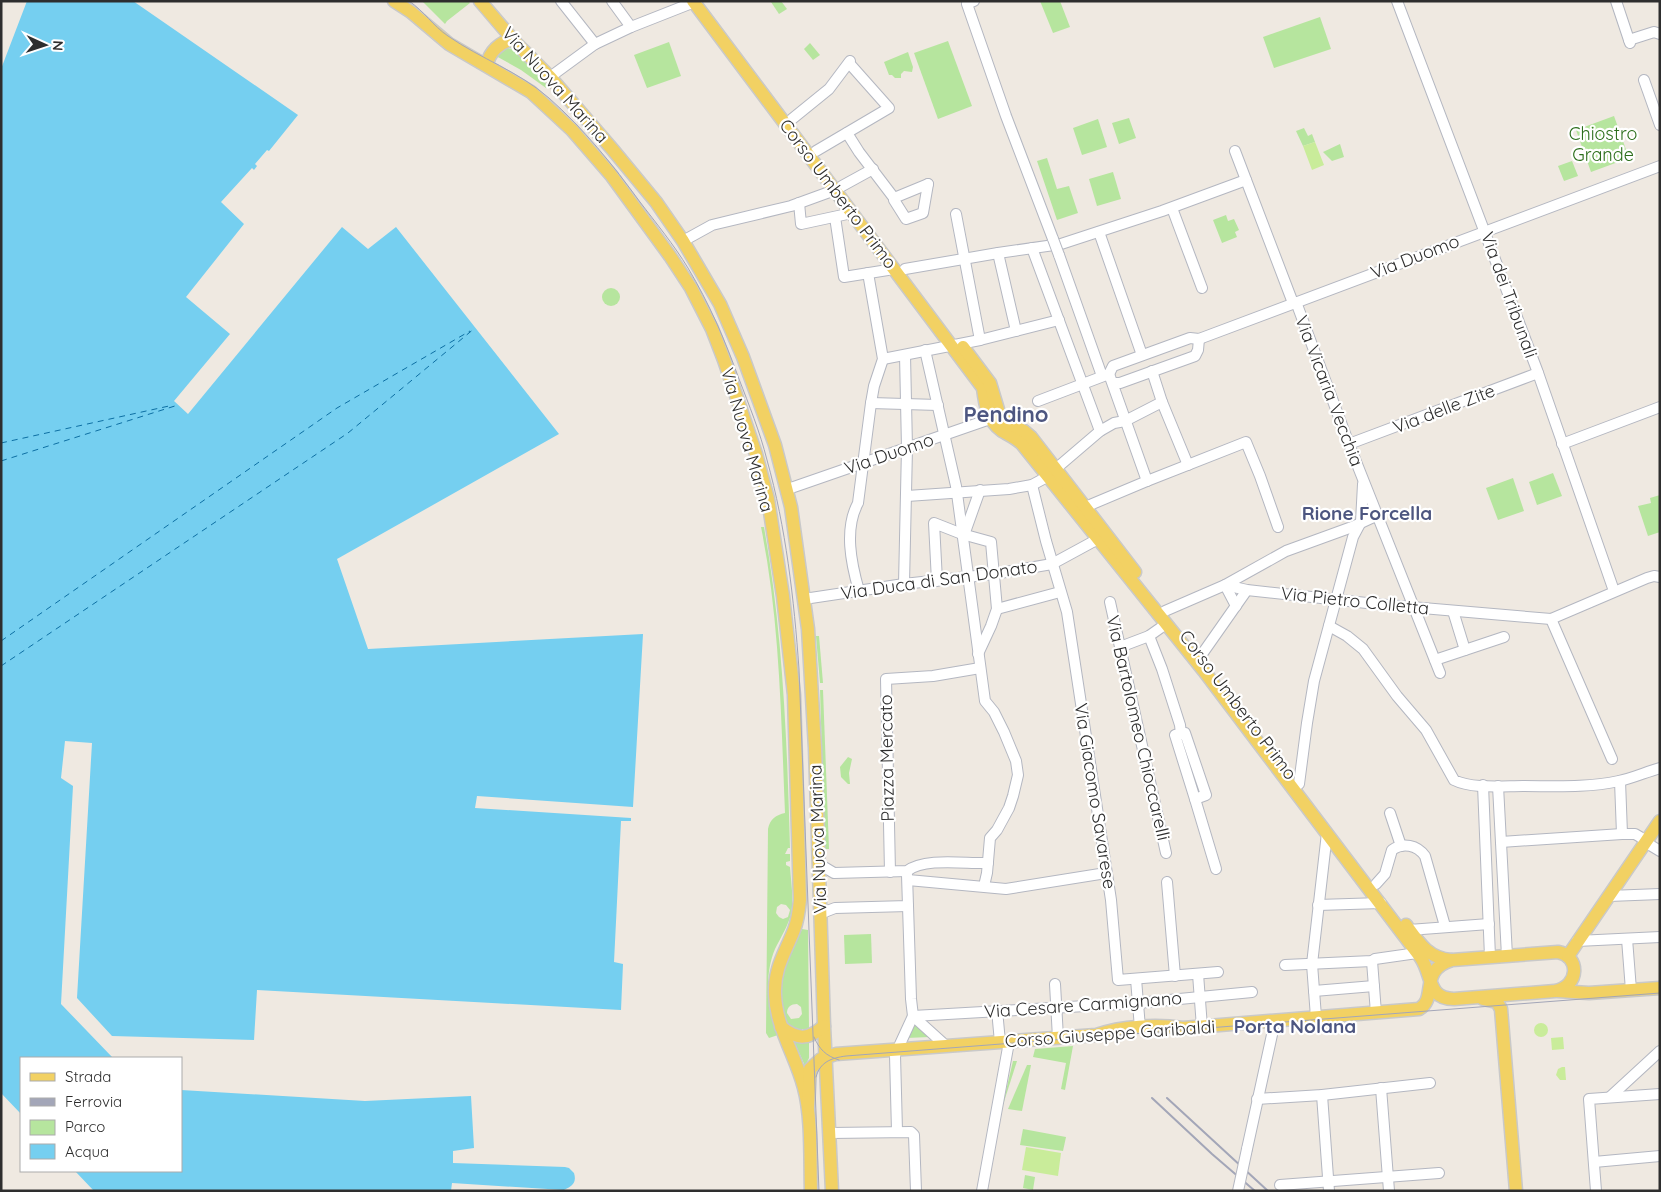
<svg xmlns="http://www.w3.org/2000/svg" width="1661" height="1192" font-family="Quicksand,sans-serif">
<rect width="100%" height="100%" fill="#efe9e1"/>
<!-- green -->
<g fill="#b6e59e" fill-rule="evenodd">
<polygon points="422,1 468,1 470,3 447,21 445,24"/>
<polygon points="772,1 781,1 787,9 779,14 771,2"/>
<polygon points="1040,1 1060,1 1070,27 1053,33"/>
<polygon points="1320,17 1331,49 1274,68 1263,37"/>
<polygon points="948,41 972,106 938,119 914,53"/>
<polygon points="669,42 681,76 647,88 634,55"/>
<polygon points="810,43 820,55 813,60 804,49"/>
<polygon points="506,48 514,49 549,87 546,88 521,70 496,56"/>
<polygon points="908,52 913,67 912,72 904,71 901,74 901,78 895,78 892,75 889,75 884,62"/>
<polygon points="1614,116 1629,158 1591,172 1576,130"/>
<polygon points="1129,118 1136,138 1119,144 1112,123"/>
<polygon points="1098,119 1107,147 1082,155 1073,128"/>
<polygon points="1304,128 1308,136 1312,134 1315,142 1303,146 1296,131"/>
<polygon points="1340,144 1344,157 1332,161 1323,152"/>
<polygon points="1047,158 1057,189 1069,186 1078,213 1057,220 1037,161"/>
<polygon points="1572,161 1578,176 1564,181 1558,166"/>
<polygon points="1113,172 1121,199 1097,206 1089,179"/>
<polygon points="1226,215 1228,221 1234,219 1239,230 1235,232 1237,237 1222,243 1213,220"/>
<circle cx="611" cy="297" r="9"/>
<polygon points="1553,473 1562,496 1537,505 1529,482"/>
<polygon points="1513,478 1524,511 1498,520 1486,488"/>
<polygon points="1660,495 1660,532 1648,536 1638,506 1651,503 1650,498"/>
<path d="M761,527h3c19,106 23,213 26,321h-2l-3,6h5v7l-4,1v3l4,2c1,15 4,32 1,47 -3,12 -10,23 -16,35 -11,26 -8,61 3,86l-9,3 -3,-5 2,-204c2,-10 8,-14 17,-16 -4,-96 -5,-192 -24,-286zM781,904l5,1 4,5 -2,7 -5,2 -4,-2 -3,-4 1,-6z"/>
<polygon points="816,636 819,636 823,683 820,683"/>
<polygon points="820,690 823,690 829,849 825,849"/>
<polygon points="848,757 852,759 849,773 850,784 848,784 841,777 840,767"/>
<path d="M802,929l6,1 1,99h-18c-8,-9 -9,-18 -10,-29 -1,-29 9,-45 21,-71zM797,1004l4,3 1,7 -3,4 -8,1 -4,-6c0,-6 4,-9 10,-9z"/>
<polygon points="871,934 872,963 845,964 844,935"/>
<polygon points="913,1022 930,1037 906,1038"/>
<polygon points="794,1041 809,1042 809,1058 805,1066"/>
<polygon points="1073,1046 1065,1090 1061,1089 1066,1063 1033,1057 1035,1049"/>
<polygon points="1013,1061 1017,1061 1002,1108"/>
<polygon points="1027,1065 1031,1065 1022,1111 1008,1109"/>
<polygon points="1023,1129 1066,1137 1063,1151 1020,1145"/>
<polygon points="1025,1175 1035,1177 1033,1190 1023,1188"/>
</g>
<!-- pitch -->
<g fill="#c9ec9a">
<polygon points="1315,142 1324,165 1312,170 1303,146"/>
<circle cx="1541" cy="1030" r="7"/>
<polygon points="1563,1037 1564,1049 1552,1050 1551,1038"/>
<polygon points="1562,1067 1565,1067 1566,1080 1560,1080 1556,1075 1558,1069"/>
<polygon points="1026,1147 1061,1153 1058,1176 1022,1170"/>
</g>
<!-- water -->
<g fill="#75cff0">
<polygon points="27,1 133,1 298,115 269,151 267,150 255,164 257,166 254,170 252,168 221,202 244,224 186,297 230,334 174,401 188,414 342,227 368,249 396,227 559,434 337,559 368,649 643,634 633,807 477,796 475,808 631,818 631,821 621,821 614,962 623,964 621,1010 257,990 254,1040 112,1036 77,998 92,743 65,741 61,778 73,786 61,1004 113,1058 21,1058 21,1114 1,1093 1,69"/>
<path d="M181,1090l184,11 106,-5 3,52 -21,3v12l112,4 4,1 5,5c3,10 -2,13 -10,17l-112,-7 -1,8h-357l-19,-20h106z"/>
</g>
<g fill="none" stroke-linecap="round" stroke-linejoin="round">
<!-- ferry -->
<g stroke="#0d6fa3" stroke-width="1" stroke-dasharray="6 5" stroke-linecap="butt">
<polyline points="1,443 169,406"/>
<polyline points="1,461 178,405"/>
<polyline points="1,641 337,408 470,331"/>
<polyline points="1,666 348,433 475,328"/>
</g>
<!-- minor casing -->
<g stroke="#b4b7c1" stroke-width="12">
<g id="minor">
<polyline points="561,1 595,44"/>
<polyline points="612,1 631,27"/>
<polyline points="974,1 967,4 1006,116 1053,239"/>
<polyline points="1397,1 1537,370 1614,591"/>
<polyline points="1616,1 1630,43"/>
<polyline points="1629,40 1654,32 1660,34"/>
<polyline points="550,77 595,44 631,27 697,1"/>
<polyline points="1644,80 1660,125"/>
<polyline points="792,119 829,89 850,61"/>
<polyline points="847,133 859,152 894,198 894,200 906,219 923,213 928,184"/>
<polyline points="816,151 889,108 849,63"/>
<polyline points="1235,151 1293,303"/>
<polyline points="842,186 873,169"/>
<polyline points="894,198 928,184"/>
<polyline points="799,203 801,224 852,213"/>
<polyline points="1172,208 1202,288"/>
<polyline points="956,214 980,340"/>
<polyline points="835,217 844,277 894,269"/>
<polyline points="1099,232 1142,355"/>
<polyline points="683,241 712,225 791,206 835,190"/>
<polyline points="1032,248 1100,431"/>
<polyline points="998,253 1016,331"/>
<polyline points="1059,255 1102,376"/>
<polyline points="905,269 998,253 1061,244 1162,211 1246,180"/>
<polyline points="1296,302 1349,444 1440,673"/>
<polyline points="925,350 956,486 985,701 994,712 1004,732 1016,761 1018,775 1013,796 1009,808 997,830 990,838 987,873 984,886"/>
<polyline points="883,359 980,340 1059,320"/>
<polyline points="1152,371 1162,402 1188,465"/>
<polyline points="1109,374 1147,481"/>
<polyline points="1113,383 1120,383 1195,356 1198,350 1199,339"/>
<polyline points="1038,401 1109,374 1113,366 1190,338 1199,339 1660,166"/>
<polyline points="871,403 938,405"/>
<polyline points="1349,444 1538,373"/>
<polyline points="1562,444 1660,407"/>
<polyline points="1032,485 1046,541 1067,612 1111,900 1118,980 1218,972"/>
<polyline points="788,489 990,419"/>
<polyline points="907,496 1009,489 1032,485 1045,478 1100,431 1114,423 1125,421 1162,402"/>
<polyline points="1085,507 1147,481 1246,442 1260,476 1278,527"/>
<polyline points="964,535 980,490"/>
<polyline points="937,581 934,523 962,534 991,542 997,609 991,626 978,654"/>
<polyline points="904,584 907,448 905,355"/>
<path d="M859,591c-8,-28 -15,-62 -1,-88l13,-100 3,-17 9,-27 -15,-86"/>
<polyline points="804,599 904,584 994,574 1052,564 1098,539"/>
<polyline points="1110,602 1166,853"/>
<polyline points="1236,606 1225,585 1286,551 1352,527 1378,515"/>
<polyline points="997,609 1060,592"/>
<polyline points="1165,611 1225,585 1247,590 1376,604 1551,619 1647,578 1654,576 1660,577"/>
<polyline points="1453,611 1465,650"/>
<polyline points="1551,619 1612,759"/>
<path d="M1329,626l18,10 16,13 34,47 29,34 28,50c18,9 48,6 69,6 32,0 64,2 96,-5 14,-3 27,-9 41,-13"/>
<polyline points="1149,636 1162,669 1180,725 1181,734"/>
<polyline points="1120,647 1149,636 1166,624"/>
<polyline points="1200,657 1247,590"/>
<polyline points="1435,660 1504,637"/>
<polygon points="1185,733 1206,795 1195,799 1175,735"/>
<polyline points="1620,781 1622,834"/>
<polyline points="1299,784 1307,723 1314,681 1353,537 1361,522 1363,484"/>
<polyline points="1483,785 1490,957"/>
<polyline points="1498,786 1507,956"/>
<polyline points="1195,799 1216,869"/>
<polyline points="1390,813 1401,846"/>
<polyline points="1501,842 1622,834 1635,834 1647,841"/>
<polyline points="1645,842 1660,851"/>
<path d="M819,864l15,9 73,-2c18,-14 59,-7 81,-8"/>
<polyline points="890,872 886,679 933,676 980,668"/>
<polyline points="908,880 1006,889 1106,873"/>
<polyline points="1167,882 1175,976"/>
<path d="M1376,884l9,-10 7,-24c11,-8 25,-5 33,6l20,70"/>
<polyline points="1609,896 1660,894"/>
<polyline points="1318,905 1381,903"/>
<polyline points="908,906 911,999 913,1016"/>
<polyline points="822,913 835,908 908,906 907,875"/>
<polyline points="1409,930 1489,924"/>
<polyline points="1627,939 1631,990"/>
<polyline points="1577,941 1660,937"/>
<polyline points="1372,961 1376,1013"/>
<polyline points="1285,965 1372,961 1375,959 1417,953"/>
<polyline points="1198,974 1202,1027"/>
<polyline points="1136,979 1140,1028"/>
<polyline points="1055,984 1058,1038"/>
<polyline points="1314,991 1374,986"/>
<polyline points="997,1010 1000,1042"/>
<polyline points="913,1016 1138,1003 1252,992"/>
<polyline points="913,1016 945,1045"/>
<polyline points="1316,1017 1312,964 1327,833"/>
<polyline points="1381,1088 1389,1191"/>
<polyline points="1322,1095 1329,1191"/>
<polyline points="1610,1097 1660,1051"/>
<polyline points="1257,1099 1322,1095 1430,1083"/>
<polyline points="897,1131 895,1055 913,1016"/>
<polyline points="830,1133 911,1132 914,1135 916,1191"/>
<polyline points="1247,1149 1275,1021"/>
<polyline points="1594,1162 1660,1156"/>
<polyline points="1280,1185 1439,1173"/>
<polyline points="982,1191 1009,1042"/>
<polyline points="1596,1191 1589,1099 1660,1094"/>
</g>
</g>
<!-- major casing -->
<g stroke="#c9c9c9" stroke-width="15">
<g id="major">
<path d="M394,1l17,11 38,32 82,48 41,38 39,45 59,81 21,32 21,41 12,31 32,94 12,45 15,97 11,99 6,205c-1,10 -2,20 -6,30 -9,23 -20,38 -19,64 1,34 21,62 29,94 8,30 6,71 7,103"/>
<polyline points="480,1 515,42 550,77 613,150 656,202 683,241 720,304 743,357 775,445 791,507 808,629 815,748 824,1026 832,1191"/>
<path d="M693,1l290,387c2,16 4,32 19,43 7,4 14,7 20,13l182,227 217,287c12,18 6,41 33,41l101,-8c25,-5 25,-35 3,-39l-106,8c-34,10 -14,39 -33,49l-236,19c-27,-4 -61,-2 -87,7l-260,19 -15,5 -11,10 -2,37"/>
<path d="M487,65c2,-13 13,-23 26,-26"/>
<polyline points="963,347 990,383 999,413 1007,422 1024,431 1031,437 1135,572"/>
<path d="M1406,925c13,18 22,33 45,35"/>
<polyline points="1568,956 1660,821"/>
<polyline points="1558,991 1589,993 1660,988"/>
<polyline points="1483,999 1497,1002 1501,1009 1516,1191"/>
<path d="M781,1027c17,13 27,13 43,-1"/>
</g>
</g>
<!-- minor -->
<use href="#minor" stroke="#fff" stroke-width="10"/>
<!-- major -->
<use href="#major" stroke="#f2d163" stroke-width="12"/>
<!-- tram -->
<g stroke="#a3a6b8" stroke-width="1">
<path d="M409,1c15,10 24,25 39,35 33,23 70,35 101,62 35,31 64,67 91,104 16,21 34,43 48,66 21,35 37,72 51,111 10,26 21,53 28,81 19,68 27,139 32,209l20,522"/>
<path d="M814,1037c5,12 12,19 25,23"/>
<path d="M816,1077c4,-15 15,-19 30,-21l814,-63"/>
</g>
<!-- rail -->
<g stroke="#a3a6b8" stroke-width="2">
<polyline points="1152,1098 1212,1154 1255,1191"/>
<polyline points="1167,1098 1268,1191"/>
</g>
<!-- minor-bridge casing -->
<g stroke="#b4b7c1" stroke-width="12" stroke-linecap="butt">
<g id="minor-bridge">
<polyline points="1053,239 1059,255"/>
<polyline points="1238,1191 1247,1149"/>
</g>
</g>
<!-- minor-bridge -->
<use href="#minor-bridge" stroke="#fff" stroke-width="10"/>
</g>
<g text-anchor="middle" stroke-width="4.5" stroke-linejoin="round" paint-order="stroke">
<!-- street labels -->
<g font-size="18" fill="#2e2e2e" stroke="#fff">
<text transform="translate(555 85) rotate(48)" y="6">Via Nuova Marina</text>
<text transform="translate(838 194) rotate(53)" y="6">Corso Umberto Primo</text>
<text transform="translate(1415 257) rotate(-21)" y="6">Via Duomo</text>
<text transform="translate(1509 295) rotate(70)" y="6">Via dei Tribunali</text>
<text transform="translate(1329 391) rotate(69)" y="6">Via Vicaria Vecchia</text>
<text transform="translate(1444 409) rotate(-21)" y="6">Via delle Zite</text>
<text transform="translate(747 440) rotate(74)" y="6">Via Nuova Marina</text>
<text transform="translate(889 454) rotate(-19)" y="6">Via Duomo</text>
<text transform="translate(939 580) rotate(-8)" y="6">Via Duca di San Donato</text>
<text transform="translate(1355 601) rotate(6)" y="6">Via Pietro Colletta</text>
<text transform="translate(1238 705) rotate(53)" y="6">Corso Umberto Primo</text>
<text transform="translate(1138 728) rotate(77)" y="6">Via Bartolomeo Chioccarelli</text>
<text transform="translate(887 758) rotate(-91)" y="6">Piazza Mercato</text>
<text transform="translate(1095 796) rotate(81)" y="6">Via Giacomo Savarese</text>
<text transform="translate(818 839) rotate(-92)" y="6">Via Nuova Marina</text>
<text transform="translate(1083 1005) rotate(-4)" y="6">Via Cesare Carmignano</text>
<text transform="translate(1110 1034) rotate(-4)" y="6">Corso Giuseppe Garibaldi</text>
</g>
<!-- park labels -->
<g font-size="18" fill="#2c6e1b" stroke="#fff">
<text x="1603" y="140">Chiostro<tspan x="1603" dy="21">Grande</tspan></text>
</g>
<!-- neighbourhood labels -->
<g font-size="19" font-weight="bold" fill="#4d5680" stroke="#fff">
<text x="1367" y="520">Rione Forcella</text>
<text x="1295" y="1033">Porta Nolana</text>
</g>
<!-- district labels -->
<g font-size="22" font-weight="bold" fill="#4d5680" stroke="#fff">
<text x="1006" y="422">Pendino</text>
</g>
</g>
<!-- border -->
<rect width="1661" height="1192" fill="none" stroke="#2e2e2e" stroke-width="5"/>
<!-- legend -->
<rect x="20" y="1057" width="162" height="115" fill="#ffffff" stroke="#ababab"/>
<rect x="30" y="1073" width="25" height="8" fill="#f2d163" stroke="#ababab"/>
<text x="65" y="1082" font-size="15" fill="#2e2e2e">Strada</text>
<rect x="30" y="1098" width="25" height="8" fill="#a3a6b8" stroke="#ababab"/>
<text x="65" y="1107" font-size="15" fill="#2e2e2e">Ferrovia</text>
<rect x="30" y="1120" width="25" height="15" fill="#b6e59e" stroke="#ababab"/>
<text x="65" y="1132" font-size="15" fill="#2e2e2e">Parco</text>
<rect x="30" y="1144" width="25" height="15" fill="#75cff0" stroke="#ababab"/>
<text x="65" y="1157" font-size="15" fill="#2e2e2e">Acqua</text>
<!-- north arrow -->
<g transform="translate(45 45) rotate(93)" stroke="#ffffff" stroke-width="4" paint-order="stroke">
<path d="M0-4L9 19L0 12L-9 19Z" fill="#2e2e2e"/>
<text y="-8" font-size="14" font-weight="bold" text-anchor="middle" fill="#2e2e2e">N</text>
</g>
</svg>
